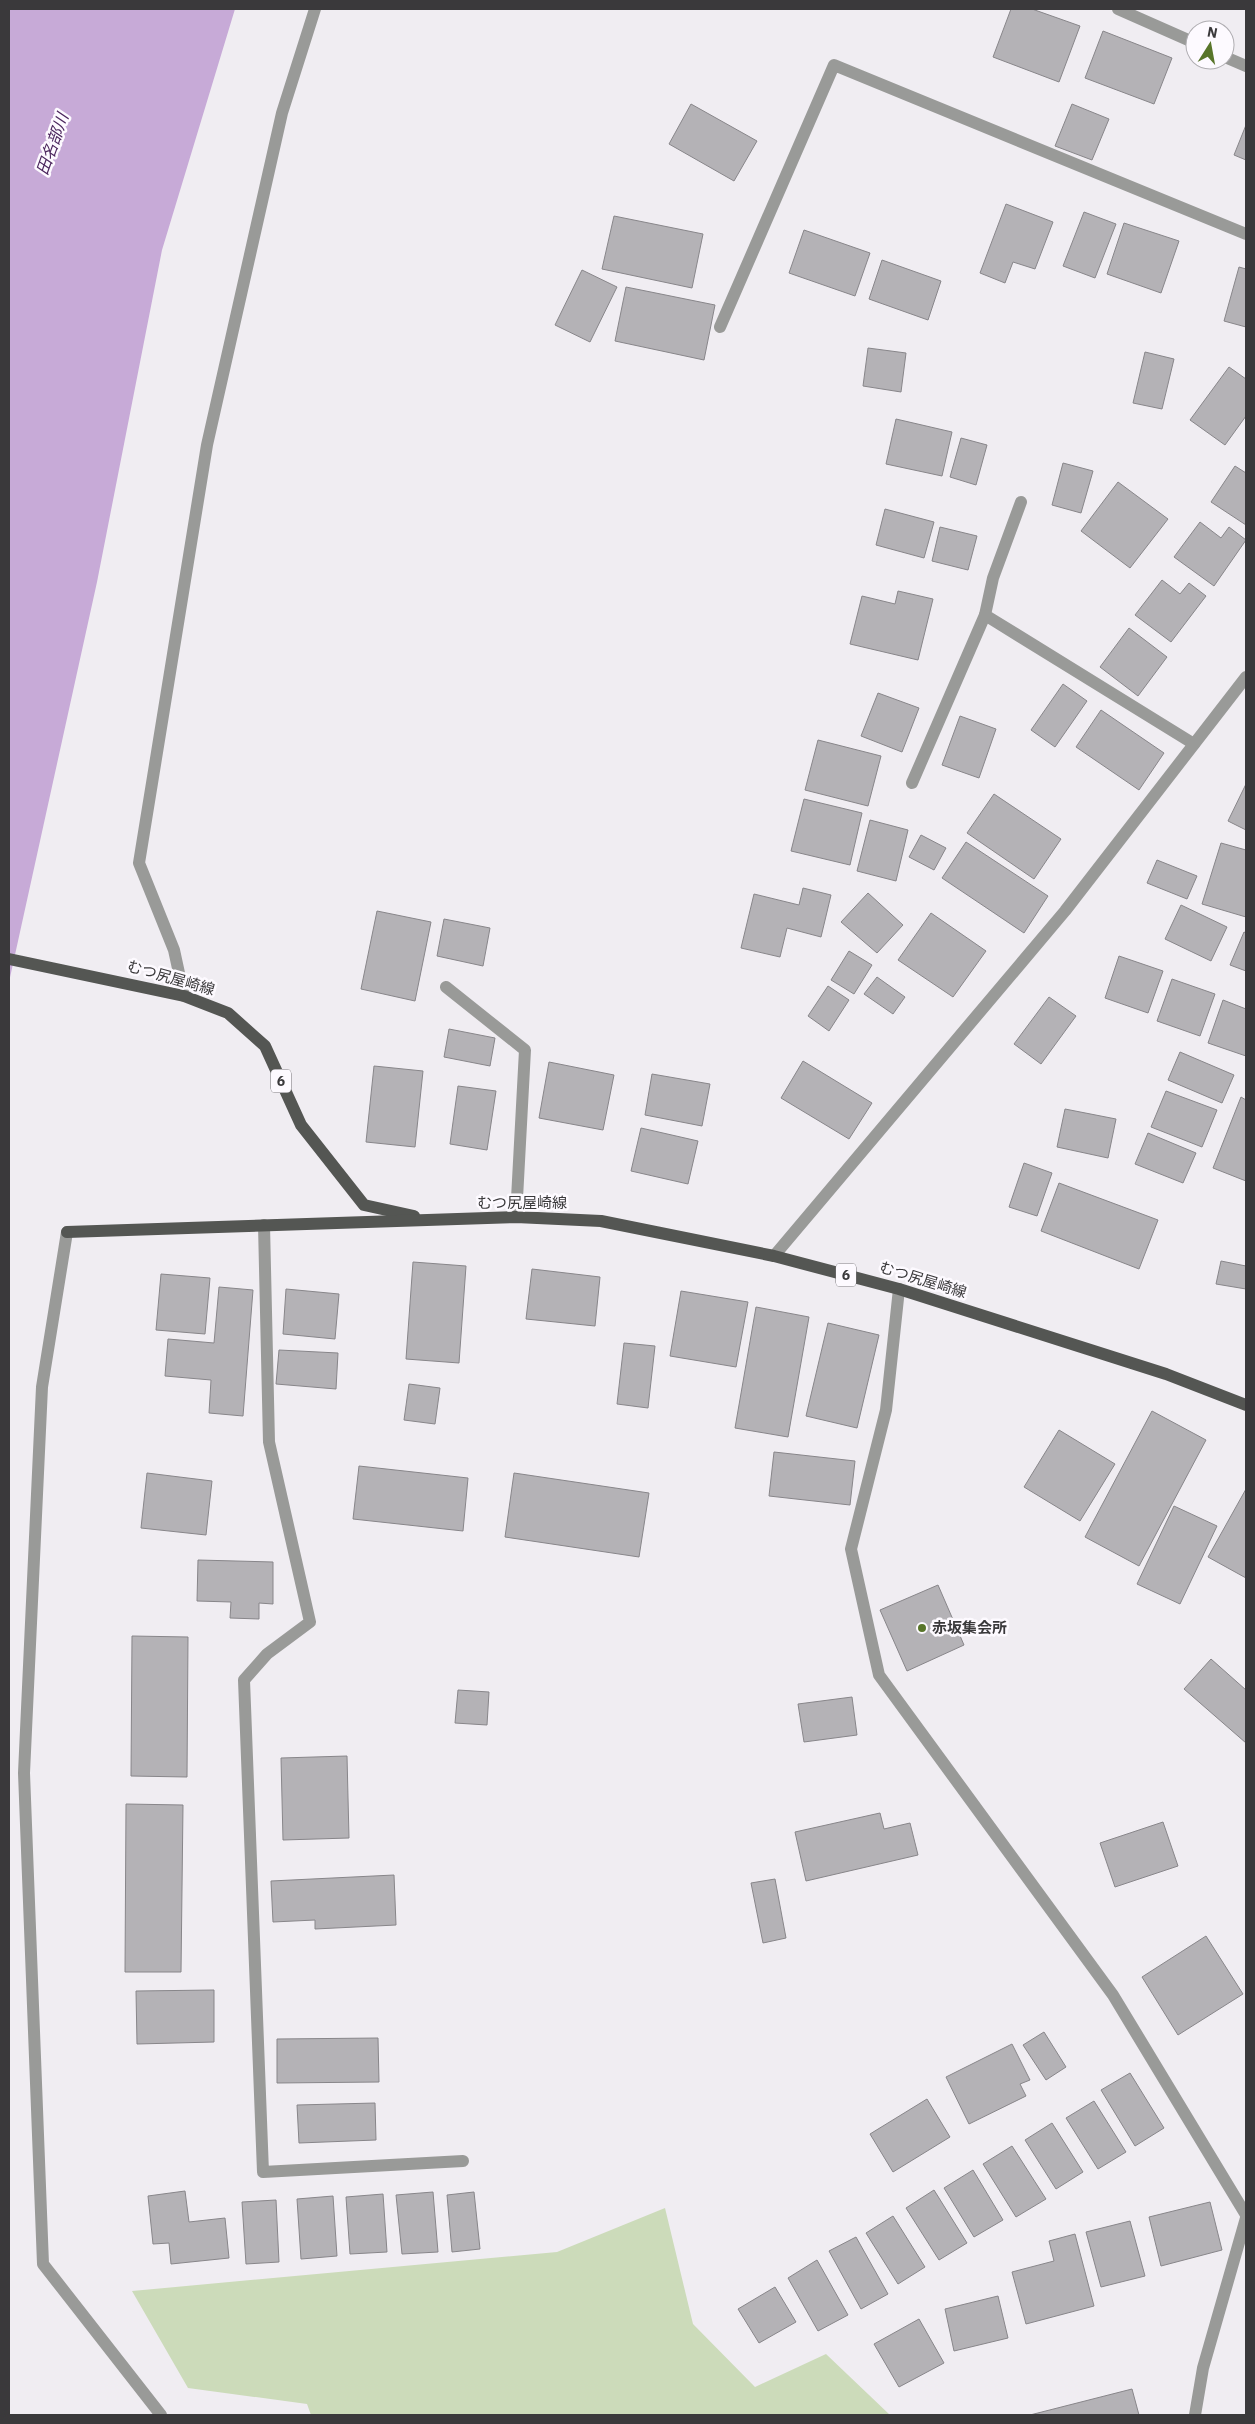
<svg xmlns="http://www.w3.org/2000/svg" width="1255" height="2424" font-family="'IBM Plex Sans','Noto Sans JP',sans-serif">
<rect width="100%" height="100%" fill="#f0edf2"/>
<!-- green -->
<polygon fill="#ccdbba" points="665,2208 693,2324 755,2387 826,2354 890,2415 311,2415 307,2404 188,2388 132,2291 557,2252"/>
<!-- water -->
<polygon fill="#c7aad7" points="9,9 235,9 162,250 97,582 9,982"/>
<!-- building -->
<g fill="#b4b2b6" stroke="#88868a">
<polygon points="1011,9 1032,9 1080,26 1059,82 993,57"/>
<polygon points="1103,31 1172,58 1154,104 1085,78"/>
<polygon points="691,104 757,141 734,181 669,144"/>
<polygon points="1072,104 1109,119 1092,160 1055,146"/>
<polygon points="1246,125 1246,160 1234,155"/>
<polygon points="1006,204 1053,222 1035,269 1013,262 1005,283 980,273"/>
<polygon points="1084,212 1116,224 1095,278 1063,266"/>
<polygon points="614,216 703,234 692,288 602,269"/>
<polygon points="1124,223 1179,241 1161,293 1107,274"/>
<polygon points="804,230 870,253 855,296 789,273"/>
<polygon points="882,260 941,281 928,320 869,299"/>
<polygon points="1239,267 1246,269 1246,327 1224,321"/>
<polygon points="582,270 617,287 590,342 555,325"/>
<polygon points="626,287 715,305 704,360 615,341"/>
<polygon points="868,348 906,353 901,392 863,386"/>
<polygon points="1145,352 1174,359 1162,409 1133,403"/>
<polygon points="1229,367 1246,379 1246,416 1225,445 1190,420"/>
<polygon points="896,419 952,432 942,476 886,464"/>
<polygon points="961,438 987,445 976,485 950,477"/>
<polygon points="1063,463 1093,471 1081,513 1052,505"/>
<polygon points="1235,466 1246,473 1246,525 1211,502"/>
<polygon points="1118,482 1168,519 1130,568 1081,531"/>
<polygon points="885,509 934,522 924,558 876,545"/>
<polygon points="1200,522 1221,538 1229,527 1246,540 1214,586 1174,557"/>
<polygon points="940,527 977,536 968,570 932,561"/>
<polygon points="1162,580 1180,594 1189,583 1206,596 1171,642 1135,615"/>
<polygon points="898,591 933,599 918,660 850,644 862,596 895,604"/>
<polygon points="1129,628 1167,657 1138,696 1100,667"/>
<polygon points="1063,684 1087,701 1055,747 1031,730"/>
<polygon points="878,693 919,708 902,752 861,736"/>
<polygon points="1101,710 1164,753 1139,790 1076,747"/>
<polygon points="960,716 996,729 979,778 942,765"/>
<polygon points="818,740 881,756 868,806 805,790"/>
<polygon points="1246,784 1246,830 1228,821"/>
<polygon points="994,794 1061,839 1034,879 967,833"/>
<polygon points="804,799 862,813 850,865 791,851"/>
<polygon points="870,820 908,830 896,881 857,871"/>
<polygon points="921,835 946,848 934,870 909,857"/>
<polygon points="966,842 1048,896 1024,933 942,878"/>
<polygon points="1221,843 1246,850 1246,917 1202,904"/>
<polygon points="1157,860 1197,876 1187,899 1147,883"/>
<polygon points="803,888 831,895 821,937 787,928 780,957 741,948 754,894 799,905"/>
<polygon points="868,893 903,925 877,953 841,922"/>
<polygon points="1181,905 1227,927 1211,961 1165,939"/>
<polygon points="377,911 431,922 415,1001 361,989"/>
<polygon points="931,913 986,951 953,997 898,960"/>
<polygon points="444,919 490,928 483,966 437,956"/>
<polygon points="1244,932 1246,933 1246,971 1230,965"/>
<polygon points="849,951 872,965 854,994 831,980"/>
<polygon points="1119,956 1163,971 1148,1013 1105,998"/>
<polygon points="877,977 905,997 893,1014 864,994"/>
<polygon points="1172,979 1215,994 1200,1036 1157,1021"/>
<polygon points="828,986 849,1000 829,1031 808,1016"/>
<polygon points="1049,997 1076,1016 1041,1064 1014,1044"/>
<polygon points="1223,1000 1246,1009 1246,1056 1208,1043"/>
<polygon points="449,1029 495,1038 490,1066 444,1057"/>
<polygon points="1180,1052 1234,1075 1222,1103 1168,1080"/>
<polygon points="803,1061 872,1103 849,1139 781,1098"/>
<polygon points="549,1062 614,1075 603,1130 539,1118"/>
<polygon points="374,1066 423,1071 415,1147 366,1142"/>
<polygon points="652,1074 710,1084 702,1126 645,1115"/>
<polygon points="458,1086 496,1091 487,1150 450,1144"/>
<polygon points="1166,1091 1217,1110 1202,1147 1151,1127"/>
<polygon points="1241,1097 1246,1100 1246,1181 1213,1168"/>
<polygon points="1065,1109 1116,1119 1108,1158 1057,1147"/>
<polygon points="641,1128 698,1141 688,1184 631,1171"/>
<polygon points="1148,1133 1196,1153 1183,1183 1135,1164"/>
<polygon points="1024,1163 1052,1173 1037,1216 1009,1207"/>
<polygon points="1059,1183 1158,1220 1139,1269 1041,1231"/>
<polygon points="1221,1261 1246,1266 1246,1289 1216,1284"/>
<polygon points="413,1262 466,1266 459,1363 406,1359"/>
<polygon points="532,1269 600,1277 595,1326 526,1319"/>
<polygon points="161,1274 210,1278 205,1334 156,1330"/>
<polygon points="219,1287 253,1290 243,1416 209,1413 211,1380 165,1376 168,1339 214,1343"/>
<polygon points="286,1289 339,1294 335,1339 283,1334"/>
<polygon points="681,1291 748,1302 736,1367 670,1356"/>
<polygon points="756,1307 809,1317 788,1437 735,1428"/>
<polygon points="828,1323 879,1335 857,1428 806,1416"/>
<polygon points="624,1343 655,1346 648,1408 617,1404"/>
<polygon points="279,1350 338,1353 336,1389 276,1384"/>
<polygon points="409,1384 440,1388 435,1424 404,1420"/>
<polygon points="1152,1411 1206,1440 1139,1566 1085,1537"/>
<polygon points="1059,1430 1115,1464 1080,1521 1024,1487"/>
<polygon points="774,1452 855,1461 850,1505 769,1496"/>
<polygon points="359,1466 468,1478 463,1531 353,1519"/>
<polygon points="147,1473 212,1481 206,1535 141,1528"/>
<polygon points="514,1473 649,1493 639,1557 505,1537"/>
<polygon points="1246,1489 1246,1578 1208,1557"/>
<polygon points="1174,1506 1217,1526 1180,1604 1137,1584"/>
<polygon points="198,1560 273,1562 273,1604 259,1603 259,1619 230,1618 231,1602 197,1601"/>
<polygon points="938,1585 964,1645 907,1671 880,1610"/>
<polygon points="132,1636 188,1637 187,1777 131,1776"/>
<polygon points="1211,1659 1246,1690 1246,1743 1184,1689"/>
<polygon points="458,1690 489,1692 487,1725 455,1723"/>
<polygon points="852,1697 857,1735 804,1742 798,1704"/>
<polygon points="347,1756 349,1838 283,1840 281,1758"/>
<polygon points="126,1804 183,1805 181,1972 125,1972"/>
<polygon points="880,1813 884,1829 910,1823 918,1855 806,1881 795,1832"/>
<polygon points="1163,1822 1178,1866 1115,1887 1100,1843"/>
<polygon points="394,1875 396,1925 315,1929 315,1920 273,1922 271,1881"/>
<polygon points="775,1879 786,1938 763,1943 751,1883"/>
<polygon points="1206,1936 1243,1994 1178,2035 1142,1977"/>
<polygon points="214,1990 214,2042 137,2044 136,1991"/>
<polygon points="1044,2032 1066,2067 1046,2080 1023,2045"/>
<polygon points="378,2038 379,2082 277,2083 277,2039"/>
<polygon points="1012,2044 1030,2080 1020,2084 1026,2096 969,2124 946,2077"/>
<polygon points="1130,2073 1164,2128 1135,2146 1101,2090"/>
<polygon points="927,2099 950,2137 893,2172 870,2134"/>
<polygon points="1094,2101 1126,2152 1098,2169 1066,2118"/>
<polygon points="375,2103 376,2140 299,2143 297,2105"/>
<polygon points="1052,2123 1083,2172 1056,2189 1025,2140"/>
<polygon points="1012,2146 1046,2199 1016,2217 983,2164"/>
<polygon points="973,2170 1003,2220 974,2237 944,2188"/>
<polygon points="934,2190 967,2243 939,2260 906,2208"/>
<polygon points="185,2191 189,2222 225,2218 229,2258 171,2264 169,2243 153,2244 148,2196"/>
<polygon points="433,2192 438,2252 402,2254 396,2195"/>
<polygon points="474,2192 480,2249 452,2252 447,2195"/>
<polygon points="383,2194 387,2252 350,2254 346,2197"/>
<polygon points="333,2196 337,2256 301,2259 297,2199"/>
<polygon points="276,2200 279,2262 246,2264 242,2202"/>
<polygon points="1210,2202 1222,2250 1161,2266 1149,2217"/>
<polygon points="893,2216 925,2267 898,2284 866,2233"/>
<polygon points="1130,2221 1145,2276 1101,2287 1086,2232"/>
<polygon points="1075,2234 1094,2306 1026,2324 1012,2272 1054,2261 1049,2241"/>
<polygon points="856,2237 888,2294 861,2309 829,2251"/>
<polygon points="817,2260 848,2315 818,2331 788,2278"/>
<polygon points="775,2287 796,2322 759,2343 738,2309"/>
<polygon points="998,2296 1008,2338 954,2351 945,2309"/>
<polygon points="919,2319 944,2363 899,2387 874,2344"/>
<polygon points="1132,2389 1139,2415 1030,2415"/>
</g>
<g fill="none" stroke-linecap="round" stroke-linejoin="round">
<!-- minor -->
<g stroke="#999a98" stroke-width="12">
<polyline points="1118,9 1195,43"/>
<polyline points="1225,57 1246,66"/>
<polyline points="720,327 834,65 1246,234"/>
<polyline points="1021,502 993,578 985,615 1194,744"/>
<polyline points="912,783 985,615"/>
<polyline points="446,987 525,1050 516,1217"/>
<polyline points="184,996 174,950 139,863 207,445 282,113 315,9"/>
<polyline points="264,1225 269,1442 310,1622 267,1654 244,1680 263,2172 463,2161"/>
<polyline points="67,1232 42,1387 24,1773 43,2264 161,2415"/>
<polyline points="774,1256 1065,911 1246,677"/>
<polyline points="899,1289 886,1410 851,1549 879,1675 1113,1995 1246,2215"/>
<polyline points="1195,2415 1203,2368 1246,2218"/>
</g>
<!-- major -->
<g stroke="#545653" stroke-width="12">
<polyline points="9,959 184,996 228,1013 265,1046 301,1125 364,1205 414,1216"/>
<polyline points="67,1232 516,1217 601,1221 774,1256 899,1289 1166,1374 1246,1405"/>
</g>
</g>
<!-- markers -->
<circle fill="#58752a" stroke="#fdfaff" stroke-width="2" cx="922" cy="1628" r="5"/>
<g text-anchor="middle" stroke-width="5" stroke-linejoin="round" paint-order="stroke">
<!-- shield labels -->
<g fill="#fdfaff" stroke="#747376" stroke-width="1">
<rect x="271" y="1069.5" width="20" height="23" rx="4"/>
<rect x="836" y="1263.5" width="20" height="23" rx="4"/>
</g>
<g font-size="14" font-weight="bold" fill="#3a393b">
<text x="281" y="1086">6</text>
<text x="846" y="1280">6</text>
</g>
<!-- street labels -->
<g font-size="15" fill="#3a393b" stroke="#fdfaff">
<text transform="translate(171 978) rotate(16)" y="5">むつ尻屋崎線</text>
<text x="522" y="1208">むつ尻屋崎線</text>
<text transform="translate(923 1280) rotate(17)" y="5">むつ尻屋崎線</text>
</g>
<!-- poi labels -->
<g font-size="15" font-weight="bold" fill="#3a393b" stroke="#fdfaff" text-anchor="start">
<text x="932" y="1633">赤坂集会所</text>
</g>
<!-- water labels -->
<g font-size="16" font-style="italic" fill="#4b265d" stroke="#fdfaff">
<text transform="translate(52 144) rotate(-70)" y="6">田名部川</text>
</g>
</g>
<!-- border -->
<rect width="1255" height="2424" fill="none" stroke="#3a393b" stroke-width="20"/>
<!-- north arrow -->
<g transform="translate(1210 45) rotate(11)"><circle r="24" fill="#fdfaff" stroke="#afadb1"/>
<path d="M0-4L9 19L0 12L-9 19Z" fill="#58752a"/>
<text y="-8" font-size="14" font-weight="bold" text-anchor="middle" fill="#3a393b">N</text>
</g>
</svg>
